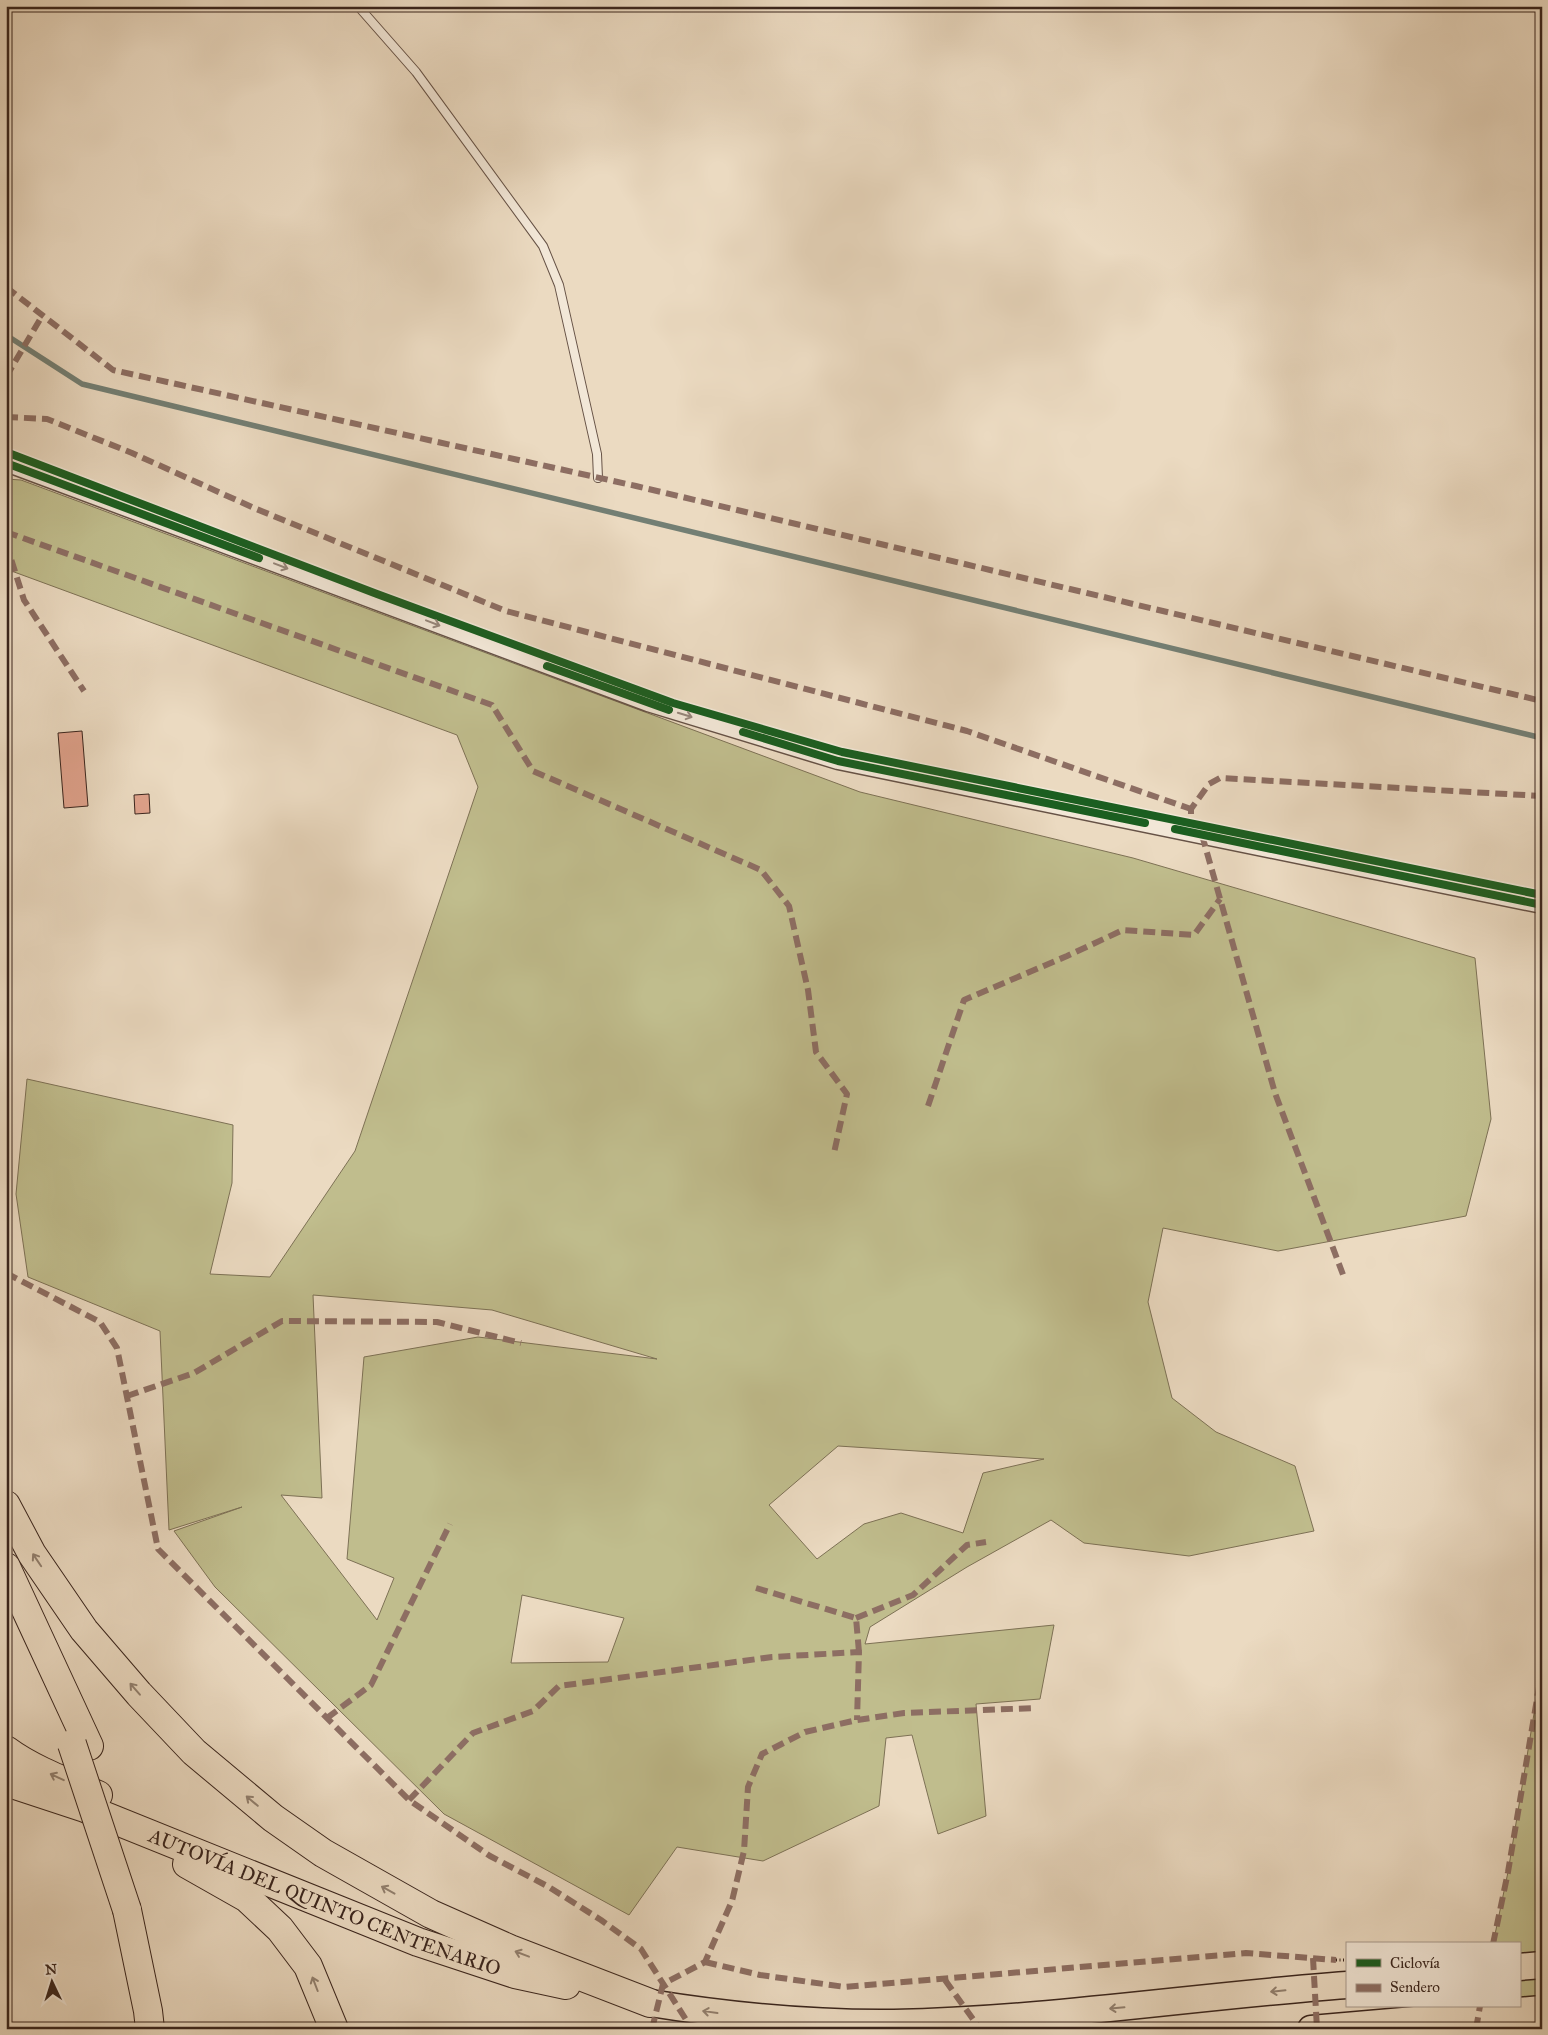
<svg xmlns="http://www.w3.org/2000/svg" width="1548" height="2035" font-family="'IM FELL Great Primer',serif">
<rect width="100%" height="100%" fill="#ebdac1"/>
<filter id="stains"><feTurbulence type="fractalNoise" baseFrequency=".004" numOctaves="4"/><feColorMatrix values="0 0 0 0 .2 0 0 0 0 .09 0 0 0 0 .02 0 0 0 .5 -.17"/></filter>
<radialGradient id="worn" r=".72"><stop offset=".6" stop-color="#630" stop-opacity="0"/><stop offset="1" stop-color="#630" stop-opacity=".3"/></radialGradient>
<!-- green -->
<g fill="#c0bd8d" stroke="#7d7155" fill-rule="evenodd">
<path d="M6,479l15,1 839,312 273,66 342,100 16,161 -25,97 -188,35 -115,-23 -15,74 24,96 44,34 79,34 19,65 -125,25 -105,-13 -33,-23 -84,47 -97,60 -5,17 189,-19 -14,74 -64,5 10,112 -48,18 -26,-99 -26,3 -7,68 -116,55 -86,-14 -48,68 -185,-101 -229,-227 -41,-56 68,-24 -73,23 -9,-199 -132,-54 -12,-83 11,-115 206,46 -1,58 -22,91 60,3 85,-126 123,-364 -21,-52 -451,-166zM313,1295l179,15 165,49 -179,-22 -114,20 -17,202 47,19 -17,42 -96,-125 41,3zM838,1446l205,13h1l-61,14 -20,60 -62,-20 -37,11 -47,35 -48,-54zM522,1595l102,23 -16,44 -97,1z"/>
<polygon points="1542,1665 1542,2029 1476,2029 1480,2006 1519,2006 1519,1944 1493,1944 1508,1872"/>
</g>
<g fill="none" stroke-linecap="round" stroke-linejoin="round">
<!-- stream -->
<polyline stroke="#737f74" stroke-width="5.5" points="6,335 82,384 1542,738"/>
</g>
<!-- building -->
<g fill="#e0a28c" stroke="#3a251d">
<polygon points="82,731 88,806 64,808 58,733"/>
<polygon points="149,794 150,813 135,814 134,795"/>
</g>
<g fill="none" stroke-linecap="round" stroke-linejoin="round">
<!-- service casing -->
<g stroke="#665246" stroke-width="10">
<polyline id="service" points="358,6 416,72 543,246 559,285 597,454 598,478"/>
</g>
<!-- minor casing -->
<g stroke="#665246" stroke-width="19">
<polyline id="minor" points="6,463 648,703 838,761 1542,905"/>
</g>
<!-- trunk casing -->
<g stroke="#3a251d" stroke-width="29">
<g id="trunk">
<polyline points="1519,1967 1542,1965"/>
<path d="M650,2003c81,13 162,21 244,20 152,-3 302,-27 453,-38"/>
<polyline points="1311,2029 1542,2009"/>
</g>
</g>
<!-- motorway casing -->
<g stroke="#3a251d" stroke-width="30">
<g id="motorway">
<polyline points="6,1505 32,1554 84,1630 139,1694 194,1752 273,1818 323,1853 431,1914 510,1949 650,2003"/>
<polyline points="6,1567 89,1746"/>
<path d="M6,1750c27,20 61,32 92,45"/>
<path id="s1" d="M6,1782l79,26 333,134 97,32 51,11"/>
<polyline points="187,1864 247,1898 280,1929 308,1966 334,2029"/>
<polyline points="127,1910 148,2011 150,2029"/>
</g>
</g>
<!-- path -->
<polyline stroke="#3a251d" stroke-width="3" stroke-dasharray="1 2.5" stroke-linecap="butt" points="1336,1960 1347,1960"/>
<!-- service -->
<use href="#service" stroke="#f2e7d7" stroke-width="8"/>
<!-- minor -->
<use href="#minor" stroke="#f2e7d7" stroke-width="16"/>
<!-- trunk -->
<use href="#trunk" stroke="#ebdac1" stroke-width="26"/>
<!-- motorway -->
<use href="#motorway" stroke="#ebdac1" stroke-width="28"/>
<!-- motorway-bridge casing -->
<g stroke="#3a251d" stroke-width="30" stroke-linecap="butt">
<polyline id="motorway-bridge" points="72,1744 127,1910"/>
</g>
<!-- motorway-bridge -->
<use href="#motorway-bridge" stroke="#ebdac1" stroke-width="28"/>
<!-- quiet -->
<g stroke="#8d6e63" stroke-width="6" stroke-dasharray="12 6" stroke-linecap="butt">
<polyline points="6,287 113,370 636,486 1542,701"/>
<polyline points="6,377 42,316"/>
<polyline points="6,417 47,419 132,453 254,508 506,611 967,731 1191,809"/>
<polyline points="6,532 492,705 533,771 761,870 789,906 808,990 816,1052 847,1094 834,1153"/>
<polyline points="6,543 24,600 84,691"/>
<polyline points="1191,814 1191,809 1209,784 1220,778 1542,796"/>
<polyline points="1202,835 1275,1093 1345,1280"/>
<polyline points="928,1106 964,1000 1067,956 1123,930 1194,935 1220,899"/>
<polyline points="6,1273 100,1322 117,1348 158,1549 409,1800 490,1856 549,1887 601,1920 641,1949 692,2029"/>
<polyline points="127,1396 194,1373 282,1321 437,1322 521,1343"/>
<polyline points="756,1588 856,1618 859,1652"/>
<polyline points="856,1618 913,1595 967,1545 986,1542"/>
<polyline points="327,1718 371,1685 450,1524"/>
<polyline points="409,1800 473,1733 533,1711 559,1686 772,1657 859,1652 857,1720"/>
<polyline points="1493,1944 1508,1872 1542,1669"/>
<polyline points="1313,1958 1317,2029"/>
<polyline points="705,1962 760,1975 845,1987 1246,1953 1336,1960"/>
<polyline points="945,1980 980,2029"/>
<polyline points="652,2029 663,1984 705,1962 732,1901 744,1851 748,1787 762,1754 805,1732 857,1720 904,1713 1036,1708"/>
<polyline points="1476,2029 1480,2006"/>
</g>
<!-- cycleway casing -->
<g stroke="#f2e7d7" stroke-width="11">
<g id="cycleway">
<polyline points="6,452 377,594 673,703 842,752 1542,895"/>
<polyline points="6,463 259,558"/>
<polyline points="547,666 669,710"/>
<polyline points="743,732 838,761 1145,823"/>
<polyline points="1175,829 1542,905"/>
</g>
</g>
<!-- cycleway -->
<use href="#cycleway" stroke="#1b5e20" stroke-width="8"/>
</g>
<!-- one-way arrows -->
<defs><path id="oneway-shaft" d="M-6 0H5M1.5-3L5.5 0L1.5 3" fill="none" stroke-width="1.6" stroke-linecap="round" stroke-linejoin="round" transform="scale(1.25)"/></defs>
<g stroke="#96867a">
<use href="#oneway-shaft" transform="translate(281 566) rotate(21)"/>
<use href="#oneway-shaft" transform="translate(433 623) rotate(21)"/>
<use href="#oneway-shaft" transform="translate(685 715) rotate(17)"/>
</g>
<g stroke="#92806f">
<use href="#oneway-shaft" transform="translate(37 1560) rotate(-124)"/>
<use href="#oneway-shaft" transform="translate(135 1689) rotate(-131)"/>
<use href="#oneway-shaft" transform="translate(57 1777) rotate(-155)"/>
<use href="#oneway-shaft" transform="translate(252 1801) rotate(-140)"/>
<use href="#oneway-shaft" transform="translate(388 1890) rotate(-151)"/>
<use href="#oneway-shaft" transform="translate(522 1954) rotate(-159)"/>
<use href="#oneway-shaft" transform="translate(315 1984) rotate(-111)"/>
<use href="#oneway-shaft" transform="translate(1278 1991) rotate(174)"/>
<use href="#oneway-shaft" transform="translate(1117 2008) rotate(175)"/>
<use href="#oneway-shaft" transform="translate(710 2012) rotate(-172)"/>
</g>
<g text-anchor="middle" stroke-width="4.5" stroke-linejoin="round" paint-order="stroke">
<!-- street labels -->
<g font-size="20" fill="#3a251d" stroke="#f2e7d7">
<text dy="7" stroke="none"><textPath href="#s1" startOffset="341">AUTOVÍA DEL QUINTO CENTENARIO</textPath></text>
</g>
</g>
<!-- margin -->
<rect width="1548" height="2035" fill="none" stroke="#ebdac1" stroke-width="25"/>
<rect x="8" y="8" width="1533" height="2020" fill="none" stroke="#3a251d" stroke-width="2.5"/>
<rect x="12" y="12" width="1523" height="2010" fill="none" stroke="#3a251d"/>
<!-- legend -->
<rect x="1346" y="1942" width="175" height="65" fill="#f2e7d7" stroke="#a8998d"/>
<rect x="1356" y="1959" width="25" height="8" fill="#1b5e20" stroke="#a8998d"/>
<text x="1390" y="1968" font-size="15" fill="#3a251d">Ciclovía</text>
<rect x="1356" y="1984" width="25" height="8" fill="#8d6e63" stroke="#a8998d"/>
<text x="1390" y="1992" font-size="15" fill="#3a251d">Sendero</text>
<!-- north arrow -->
<g transform="translate(52 1982) rotate(356)" stroke="#f2e7d7" stroke-width="4" paint-order="stroke">
<path d="M0-4L9 19L0 12L-9 19Z" fill="#3a251d"/>
<text y="-8" font-size="14" font-weight="bold" text-anchor="middle" fill="#3a251d">N</text>
</g>
<rect width="100%" height="100%" filter="url(#stains)"/>
<rect width="100%" height="100%" fill="url(#worn)"/>
</svg>
